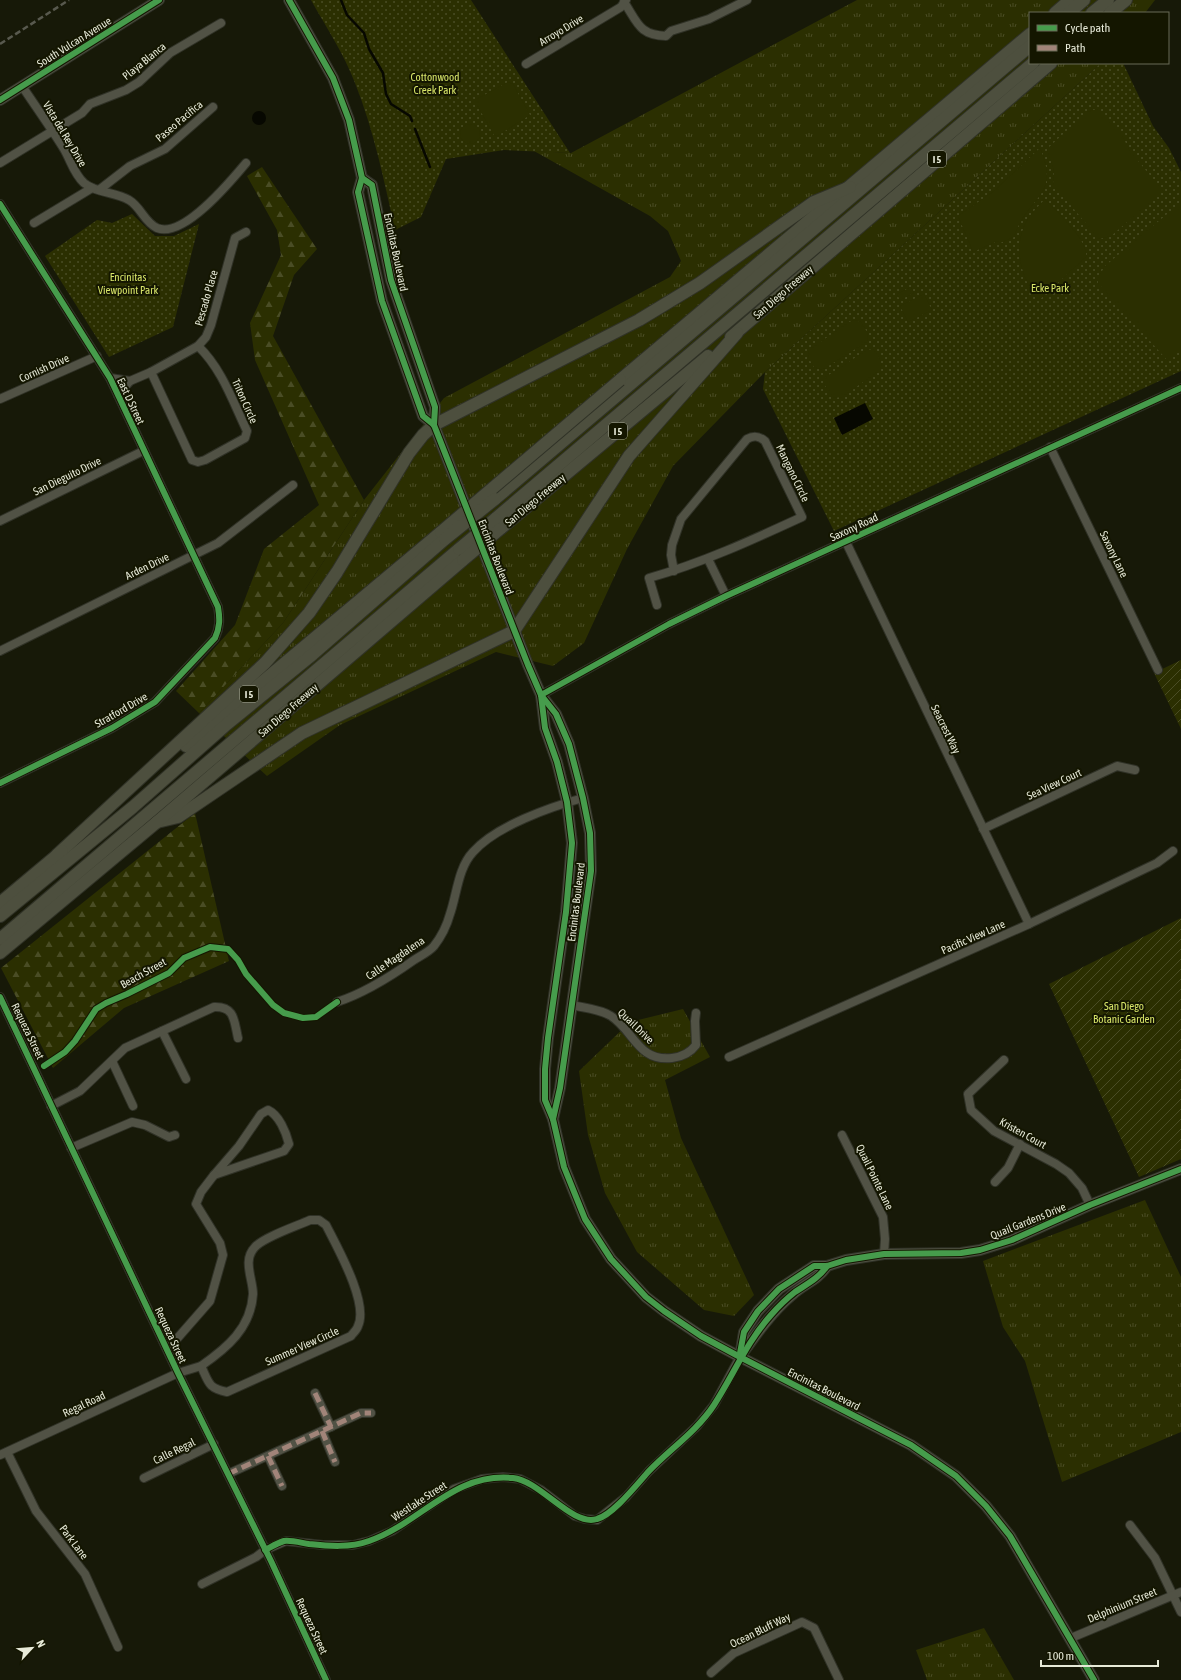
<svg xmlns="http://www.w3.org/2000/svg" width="1181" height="1680" font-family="'Asap Condensed',sans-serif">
<defs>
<pattern id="grass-tufts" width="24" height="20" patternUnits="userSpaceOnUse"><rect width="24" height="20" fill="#2b2f01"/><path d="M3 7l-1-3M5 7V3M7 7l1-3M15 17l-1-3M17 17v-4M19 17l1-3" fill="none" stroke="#4a4d25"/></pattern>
<pattern id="forest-firs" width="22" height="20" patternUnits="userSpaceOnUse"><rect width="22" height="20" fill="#2b2f01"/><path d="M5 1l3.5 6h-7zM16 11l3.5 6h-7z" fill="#4a4d25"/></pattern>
<pattern id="park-dots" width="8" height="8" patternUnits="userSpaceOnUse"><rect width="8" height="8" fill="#2b2f01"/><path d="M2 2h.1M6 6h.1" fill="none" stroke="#4a4d25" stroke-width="1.8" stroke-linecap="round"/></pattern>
<pattern id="garden-furrows" width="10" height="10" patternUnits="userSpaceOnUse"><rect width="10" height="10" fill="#2b2f01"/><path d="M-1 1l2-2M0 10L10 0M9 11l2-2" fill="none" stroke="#4a4d25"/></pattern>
</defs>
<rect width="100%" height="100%" fill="#171908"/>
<!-- grass -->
<g fill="url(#grass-tufts)">
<polygon points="857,0 1155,0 1145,13 1030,13 1030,63 1101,63 765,372 673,466 627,549 584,643 553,666 496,652 340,725 267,776 199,713 283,623 364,500 444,398 670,277 681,261 668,231 650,216 534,151 571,153"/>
<polygon points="683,1009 710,1057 665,1080 681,1138 754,1295 734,1316 704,1310 637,1252 605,1193 588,1135 579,1071 630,1022"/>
<polygon points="1145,1200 1181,1277 1181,1432 1062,1482 1025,1361 1003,1327 983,1261"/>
<polygon points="984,1628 1014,1680 927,1680 916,1650"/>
</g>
<!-- forest -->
<g fill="url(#forest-firs)">
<polygon points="262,167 317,249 294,275 273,336 364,500 283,623 199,713 176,691 235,625 264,549 319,505 255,360 250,323 281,255 277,230 247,176"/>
<polygon points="195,813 229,961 124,1008 53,1068 1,968"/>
</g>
<!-- park -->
<g fill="url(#park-dots)">
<path d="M311,0h160l99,153 -66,-3 -58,9 -25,58 -26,13c-11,-50 -21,-99 -40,-147 -11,-29 -29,-56 -44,-83z"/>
<polygon points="1101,63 1123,63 1153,126 1169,148 1181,172 1181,371 834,531 763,389 765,372"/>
<polygon points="132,214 155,236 174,236 199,224 173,327 109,357 45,256 97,220 112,223"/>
</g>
<!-- garden -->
<g fill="url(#garden-furrows)">
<polygon points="1181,660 1181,729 1154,673"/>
<polygon points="1181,918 1181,1159 1139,1177 1049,984"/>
</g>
<!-- pitch -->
<g fill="#2b2f01">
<polygon points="508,82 513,84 530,115 497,136 494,135 477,105 477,99"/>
<polygon points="1097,109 1123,137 1129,150 1163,191 1111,236 1099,239 1053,184 1054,171 1047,149 1087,112"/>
<circle cx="470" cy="134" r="10"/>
<path d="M1040,148c21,50 -12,46 -26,89l-14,6 -2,-2 -25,11 -15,-36 36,-25z"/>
<path d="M1045,199c11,13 44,41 41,58l-48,44c-18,-25 -27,-58 -8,-85 4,-6 10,-11 15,-17z"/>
<polygon points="1178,205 1181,207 1181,349 1168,361 1098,283 1098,278 1105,266"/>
<polygon points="911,287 914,293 900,300 897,294"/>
<polygon points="924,294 932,310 908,322 900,306"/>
<polygon points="855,320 861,322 867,332 868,341 822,370 814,367 808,357 809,350 849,322"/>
<path d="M873,349c5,7 11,13 7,21l-38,27 -8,1 -10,-14v-6l43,-28z"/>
</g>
<!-- water -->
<g fill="#070801">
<circle cx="259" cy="118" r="7"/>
<polygon points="865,403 873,419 842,435 834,418"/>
</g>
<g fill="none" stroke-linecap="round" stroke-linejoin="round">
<!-- stream -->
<g stroke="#070801" stroke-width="2.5">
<polyline points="341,0 347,15 364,33 369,49 383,73 386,94 391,104 410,116 412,121"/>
<polyline points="415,129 430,167"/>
</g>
<!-- minor casing -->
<g stroke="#303227" stroke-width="10">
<g id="minor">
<path d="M624,2c14,21 15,33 42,34l5,-5 38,-12 38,-19"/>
<polyline points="526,64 621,7 626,0"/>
<path d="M22,86c14,21 29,42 42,63 7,12 10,25 20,34 12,10 32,9 45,17 12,7 15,22 28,28 26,11 74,-47 89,-65"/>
<polyline points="0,163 82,113 90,104 126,90 139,82 170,53 221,23"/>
<polyline points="99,190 130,166 165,149 213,107"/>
<path d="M0,204l110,174 108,229c2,12 2,20 -3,31l-60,64 -43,26 -112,55"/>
<polyline points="34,223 92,188"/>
<path d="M151,372l41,88 6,2 7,-2 40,-22 2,-7c-14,-29 -25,-62 -49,-85"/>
<polyline points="110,378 130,381"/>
<polyline points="118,395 130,381 151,372 198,346 206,337 211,325 235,238 246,232"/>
<polyline points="0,399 97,356"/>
<polyline points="1050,447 1158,670"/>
<polyline points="0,521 143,451"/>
<polyline points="846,542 1029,924"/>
<polyline points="708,559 726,596"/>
<path d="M657,605l-8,-27c53,-15 103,-38 153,-61l-37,-76c-6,-5 -11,-6 -18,-2l-66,80 -9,26 -1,10 3,16"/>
<polyline points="0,651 218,543 293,485"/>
<polyline points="541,695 669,624 726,596 1181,388"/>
<polyline points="983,829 1117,766 1135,770"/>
<polyline points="0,997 178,1373 271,1561 326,1680"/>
<path d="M337,1002c28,-9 53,-25 77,-42 6,-4 15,-8 20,-14 7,-9 13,-21 16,-32 7,-20 8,-46 23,-62 23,-26 77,-45 110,-54"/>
<path d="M572,1005c12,3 28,4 39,11 23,15 27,46 61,42 9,-1 18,-5 24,-13l-1,-24 1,-8"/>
<polyline points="162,1031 186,1079"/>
<polyline points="729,1057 1029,924 1157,863 1173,851"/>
<polyline points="1004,1060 968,1094 971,1110 994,1131 1056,1164 1069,1173 1082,1188 1090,1205"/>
<polyline points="112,1061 133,1106"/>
<path d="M51,1106l29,-15 45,-43 89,-41c21,-1 20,14 24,31"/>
<path d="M268,1110c11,5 18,22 21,34l-5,7 -70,24 25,-29 22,-32z"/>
<polyline points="842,1135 883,1217 885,1239 884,1254"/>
<polyline points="71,1148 132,1122 145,1125 169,1137 175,1135"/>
<polyline points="995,1182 1008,1168 1020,1144"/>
<path d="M310,1220h9l7,5c11,22 43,78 32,101 -1,4 -5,7 -7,10l-124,56c-19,-4 -18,-9 -26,-26 26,-18 50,-38 52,-72 0,-15 -11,-34 2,-47 9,-10 42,-21 55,-27z"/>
<polyline points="166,1347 175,1341 210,1301 223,1255 220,1243 196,1204 201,1192 214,1175"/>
<polyline points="315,1393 331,1427"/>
<polyline points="322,1431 335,1462"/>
<polyline points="7,1452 36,1511 85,1574 118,1647"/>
<polyline points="0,1455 178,1373 201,1366"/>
<polyline points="268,1456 282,1486"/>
<polyline points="228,1474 361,1413 371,1413"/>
<polyline points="144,1478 214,1444"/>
<polyline points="1130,1525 1155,1558 1181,1612"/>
<polyline points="202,1584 256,1557 265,1550 286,1541 323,1545 353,1545 369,1541 392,1531 454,1489 482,1479 503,1477 520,1479 541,1490 575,1516 585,1519 597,1520 626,1497 649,1471 697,1426 714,1405 740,1357"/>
<polyline points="1071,1638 1181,1592"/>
<polyline points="711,1673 734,1653 802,1622 814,1628 839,1680"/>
</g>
</g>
<!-- major casing -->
<g stroke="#303227" stroke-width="12">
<g id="major">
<polyline points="289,0 333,78 349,120 362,178 358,192 382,301 423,416 434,425 528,665 541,695 556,714 569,744 583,798 590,833 591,871 560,1088 553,1119"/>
<polyline points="0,100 159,0"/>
<polyline points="362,178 372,185 391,280 435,407 434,425"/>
<polyline points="541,695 545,728 557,762 567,802 572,843 566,912 548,1038 545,1069 545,1100 553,1119 564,1167 585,1219 611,1259 646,1297 664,1311 701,1336 740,1357 911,1445 956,1476 986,1506 1010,1536 1094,1680"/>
<path d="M742,1354c15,-21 30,-42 50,-59 13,-12 25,-14 35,-29"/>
<polyline points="740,1357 744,1332 758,1311 779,1289 814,1266 827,1266 846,1260 884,1254 961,1253 980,1250 1012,1240 1090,1205 1181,1169"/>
</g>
</g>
<!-- highway casing -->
<g stroke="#303227" stroke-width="14">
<g id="highway">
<polyline points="1055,13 1070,0"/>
<polyline points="1069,13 1084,0"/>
<polyline points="1092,13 1108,0"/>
<polyline points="1110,13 1126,0"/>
<polyline points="731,337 1051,63"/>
<polyline points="620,380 1030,34"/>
<polyline points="495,499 1030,46"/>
<polyline points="495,519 1033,63"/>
<polyline points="500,529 708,356"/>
<polyline points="186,746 441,532"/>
<polyline points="157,822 178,817 302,733 514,631 629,456 737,333"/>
<polyline points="57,855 265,663 309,613 337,572 409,453 423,435 434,425 639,320 700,283 814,202 850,187"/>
<polyline points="0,903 62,851"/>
<polyline points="0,916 133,807 227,724 313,654 445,539"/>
<polyline points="0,939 459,549"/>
<polyline points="0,953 157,822 463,560"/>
</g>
</g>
<!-- minor -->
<use href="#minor" stroke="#515245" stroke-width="8"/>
<!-- major -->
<use href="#major" stroke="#4f5142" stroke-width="10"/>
<!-- highway -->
<use href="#highway" stroke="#4d4f3e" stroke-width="12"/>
<!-- rail -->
<polyline stroke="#58594e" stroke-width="2.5" stroke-dasharray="6 3" stroke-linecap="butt" points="0,44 69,0"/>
<!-- highway-bridge casing -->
<g stroke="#303227" stroke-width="14" stroke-linecap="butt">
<g id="highway-bridge">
<polyline points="441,532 620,380"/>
<polyline points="445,539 495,499"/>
<polyline points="459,549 495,519"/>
<polyline points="463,560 500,529"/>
</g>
</g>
<!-- highway-bridge -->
<use href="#highway-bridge" stroke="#4d4f3e" stroke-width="12"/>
<!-- quiet -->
<g stroke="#a18479" stroke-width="5" stroke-dasharray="10 5" stroke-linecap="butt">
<polyline points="315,1393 331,1427"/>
<polyline points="322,1431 335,1462"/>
<polyline points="268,1456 282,1486"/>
<polyline points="228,1474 361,1413 371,1413"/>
</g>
<!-- cycleway casing -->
<g stroke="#141600" stroke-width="8">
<g id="cycleway">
<polyline points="289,0 333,78 349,120 362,178 358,192 382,301 423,416 434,425 528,665 541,695 556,714 569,744 583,798 590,833 591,871 560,1088 553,1119"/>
<polyline points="0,100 159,0"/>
<polyline points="362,178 372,185 391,280 435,407 434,425"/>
<path d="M0,204l110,174 108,229c2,12 2,20 -3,31l-60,64 -43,26 -112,55"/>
<polyline points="541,695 545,728 557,762 567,802 572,843 566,912 548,1038 545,1069 545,1100 553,1119 564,1167 585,1219 611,1259 646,1297 664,1311 701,1336 740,1357 911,1445 956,1476 986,1506 1010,1536 1094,1680"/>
<polyline points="541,695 669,624 726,596 1181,388"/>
<polyline points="0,997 178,1373 271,1561 326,1680"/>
<polyline points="44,1066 65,1052 75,1041 96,1009 106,1003 127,994 169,973 184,958 210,947 228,949 238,960 246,974 273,1005 284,1013 303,1018 316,1017 337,1002"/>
<polyline points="740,1353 744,1332 758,1311 779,1289 814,1266 827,1266 846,1260 884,1254 961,1253 980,1250 1012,1240 1090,1205 1181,1169"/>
<path d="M265,1550c6,-3 12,-7 19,-9 7,-1 18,2 25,3 19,2 41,4 60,-3 52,-18 84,-69 144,-63 28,3 59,49 84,41 16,-4 41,-36 52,-48 21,-22 48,-40 65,-66 20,-31 32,-62 57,-90 7,-8 15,-16 24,-23 12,-8 24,-14 32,-26"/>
</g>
</g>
<!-- cycleway -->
<use href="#cycleway" stroke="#469c4c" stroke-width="6"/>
</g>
<g text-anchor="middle" stroke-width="4" stroke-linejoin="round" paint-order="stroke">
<!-- shield labels -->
<g fill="#141600" stroke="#a8aa97" stroke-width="1">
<rect x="928" y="151" width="18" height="16" rx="3"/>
<rect x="609" y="423" width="18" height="16" rx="3"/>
<rect x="240" y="686" width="18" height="16" rx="3"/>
</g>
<g font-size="10" font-weight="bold" fill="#e7ead8">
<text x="937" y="163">I 5</text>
<text x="618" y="435">I 5</text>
<text x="249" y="698">I 5</text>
</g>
<!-- street labels -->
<g font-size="11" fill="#e7ead8" stroke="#141600">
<text transform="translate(561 30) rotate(-31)" y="4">Arroyo Drive</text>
<text transform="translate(74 42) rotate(-32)" y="4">South Vulcan Avenue</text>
<text transform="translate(144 61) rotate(-39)" y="4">Playa Blanca</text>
<text transform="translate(179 121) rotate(-40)" y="4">Paseo Pacifica</text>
<text transform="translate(65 134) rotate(59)" y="4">Vista del Rey Drive</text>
<text transform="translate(396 252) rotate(78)" y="4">Encinitas Boulevard</text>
<text transform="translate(783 292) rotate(-41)" y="4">San Diego Freeway</text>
<text transform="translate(206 298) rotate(-74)" y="4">Pescado Place</text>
<text transform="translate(44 368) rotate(-24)" y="4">Cornish Drive</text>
<text transform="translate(131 401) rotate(65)" y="4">East D Street</text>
<text transform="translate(245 401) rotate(66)" y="4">Triton Circle</text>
<text transform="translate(793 473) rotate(64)" y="4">Mangano Circle</text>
<text transform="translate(67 476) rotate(-26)" y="4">San Dieguito Drive</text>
<text transform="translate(535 500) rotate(-40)" y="4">San Diego Freeway</text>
<text transform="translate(854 527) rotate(-25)" y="4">Saxony Road</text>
<text transform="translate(1114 554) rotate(64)" y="4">Saxony Lane</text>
<text transform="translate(496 557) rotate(69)" y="4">Encinitas Boulevard</text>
<text transform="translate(147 566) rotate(-26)" y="4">Arden Drive</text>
<text transform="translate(121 710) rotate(-30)" y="4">Stratford Drive</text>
<text transform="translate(288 710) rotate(-41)" y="4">San Diego Freeway</text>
<text transform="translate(946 729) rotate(64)" y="4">Seacrest Way</text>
<text transform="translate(1054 784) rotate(-25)" y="4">Sea View Court</text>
<text transform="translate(576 902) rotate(-83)" y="4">Encinitas Boulevard</text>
<text transform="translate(973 937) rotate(-24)" y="4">Pacific View Lane</text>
<text transform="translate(395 958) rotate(-34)" y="4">Calle Magdalena</text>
<text transform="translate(143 973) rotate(-29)" y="4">Beach Street</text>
<text transform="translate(636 1026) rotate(44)" y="4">Quail Drive</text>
<text transform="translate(28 1031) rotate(64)" y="4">Requeza Street</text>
<text transform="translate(1023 1133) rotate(29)" y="4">Kristen Court</text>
<text transform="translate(875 1177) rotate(64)" y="4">Quail Pointe Lane</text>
<text transform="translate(1028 1221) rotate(-22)" y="4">Quail Gardens Drive</text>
<text transform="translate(171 1335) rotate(65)" y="4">Requeza Street</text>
<text transform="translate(302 1346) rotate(-24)" y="4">Summer View Circle</text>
<text transform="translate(824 1389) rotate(27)" y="4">Encinitas Boulevard</text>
<text transform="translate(84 1404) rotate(-25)" y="4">Regal Road</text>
<text transform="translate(174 1451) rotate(-26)" y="4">Calle Regal</text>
<text transform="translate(419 1501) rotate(-33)" y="4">Westlake Street</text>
<text transform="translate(74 1542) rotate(53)" y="4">Park Lane</text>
<text transform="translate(1122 1605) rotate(-23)" y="4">Delphinium Street</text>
<text transform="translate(312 1626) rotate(65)" y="4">Requeza Street</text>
<text transform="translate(760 1630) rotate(-26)" y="4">Ocean Bluff Way</text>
</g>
<!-- park labels -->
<g font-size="11" fill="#d8e569" stroke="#141600">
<text x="435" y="81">Cottonwood<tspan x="435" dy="13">Creek Park</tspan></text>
<text x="128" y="281">Encinitas<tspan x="128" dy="13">Viewpoint Park</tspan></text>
<text x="1050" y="292">Ecke Park</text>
<text x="1124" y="1010">San Diego<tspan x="1124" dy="13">Botanic Garden</tspan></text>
</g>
</g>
<!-- legend -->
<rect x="1029" y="12" width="140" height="52" fill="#141600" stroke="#686b56"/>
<rect x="1037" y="25" width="20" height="6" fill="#469c4c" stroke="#686b56"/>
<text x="1065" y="32" font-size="12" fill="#e7ead8">Cycle path</text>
<rect x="1037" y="45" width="20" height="6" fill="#a18479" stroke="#686b56"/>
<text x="1065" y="52" font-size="12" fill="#e7ead8">Path</text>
<!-- north arrow -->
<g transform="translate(32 1648) rotate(64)" stroke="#141600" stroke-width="3" paint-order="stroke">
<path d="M0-3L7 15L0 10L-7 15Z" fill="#e7ead8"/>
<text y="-6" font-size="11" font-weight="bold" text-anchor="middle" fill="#e7ead8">N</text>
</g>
<!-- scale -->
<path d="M1041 1660v6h117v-6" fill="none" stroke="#e7ead8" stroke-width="2"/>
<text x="1047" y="1660" font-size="12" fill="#e7ead8" stroke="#141600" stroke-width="3" paint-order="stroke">100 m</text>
</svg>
